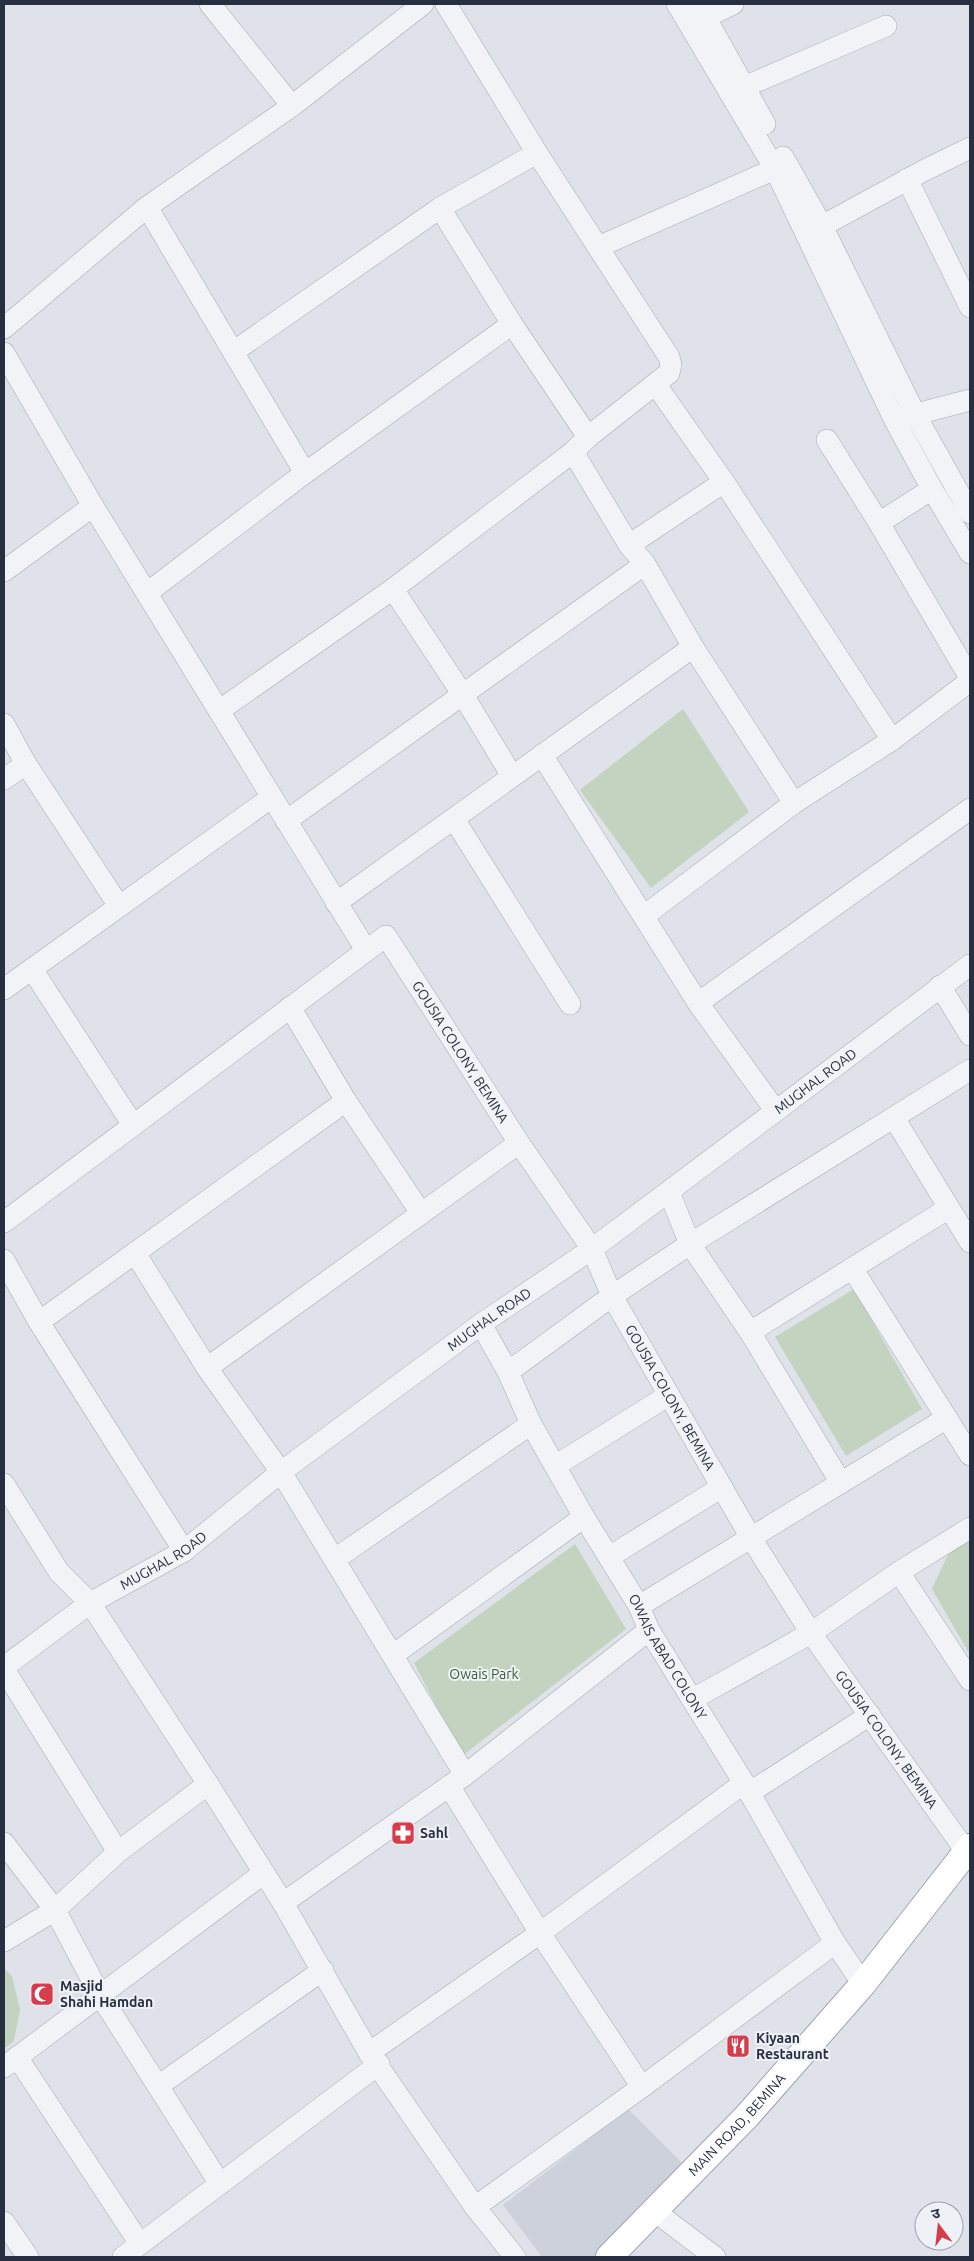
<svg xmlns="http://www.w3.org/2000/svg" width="974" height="2261" font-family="Ubuntu,'Noto Sans Devanagari',sans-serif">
<rect width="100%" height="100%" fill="#dfe2e9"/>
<!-- built -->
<polygon fill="#ccd1db" points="628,2109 682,2163 604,2257 542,2257 503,2205"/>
<!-- green -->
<g fill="#c3d3bf">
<polygon points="683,709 749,812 651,888 580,790"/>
<polygon points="854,1289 922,1409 846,1456 775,1337"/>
<polygon points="970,1542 970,1655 932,1589 951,1548"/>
<polygon points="575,1544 626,1629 462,1756 414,1663"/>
<polygon points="4,1968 12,1976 20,2010 14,2041 4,2049"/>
</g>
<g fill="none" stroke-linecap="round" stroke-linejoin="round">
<!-- minor casing -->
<g stroke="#a4a9b3" stroke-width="22">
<g id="minor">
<polyline points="210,4 292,106"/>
<polyline points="677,4 775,169 894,419 932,489 970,553"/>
<polyline points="698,4 765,124"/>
<polyline points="706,17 733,4"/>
<polyline points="744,87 886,26"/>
<polyline points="783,157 822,226 916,416 970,513"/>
<polyline points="907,179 970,307"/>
<polyline points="147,207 305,473"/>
<polyline points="440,208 512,324 588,437"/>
<polyline points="822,226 925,170 970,148"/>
<polyline points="598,247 775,169"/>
<polyline points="4,328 147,207 292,106 423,4"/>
<polyline points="233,352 440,208 537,153"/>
<polyline points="4,353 93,506 366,950"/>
<polyline points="656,385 724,482 892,740"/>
<polyline points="901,418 970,400"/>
<polyline points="827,440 879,523 970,678"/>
<polyline points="573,452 629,545 645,564 693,647 794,803"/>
<polyline points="879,523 932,489"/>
<polyline points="629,545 724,482"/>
<polyline points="4,571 93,506"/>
<polyline points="393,589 463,695 512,776"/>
<polyline points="147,593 305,473 512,324"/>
<polyline points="220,710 393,589 573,452 588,437 669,373 671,365 669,357 537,153 446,4"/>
<polyline points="4,724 26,764 119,906"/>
<polyline points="542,755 698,1003 775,1110"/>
<polyline points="4,779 26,764"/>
<polyline points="454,819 570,1004"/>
<polyline points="286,821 645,564"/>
<polyline points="336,903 693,647"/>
<polyline points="644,916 794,803 892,740 970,681"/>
<polyline points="32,969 133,1125"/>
<polyline points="940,986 970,1035"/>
<polyline points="4,989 272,797"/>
<polyline points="698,1003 970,809"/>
<polyline points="290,1007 346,1101 421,1213"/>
<polyline points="894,1118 970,1242"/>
<polyline points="669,1192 690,1244 750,1332 841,1483"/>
<path id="s1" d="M4,1222l382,-286 133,207 73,106 20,47 139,242 60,95 159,224"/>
<polyline points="135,1253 207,1368 281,1472 465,1775"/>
<polyline points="4,1260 39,1322 184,1551"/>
<polyline points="852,1268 970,1455"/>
<polyline points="39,1322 346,1101"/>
<path id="s2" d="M481,1324l27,48 23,52 53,93 55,89 10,24 95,153 91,160 28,41"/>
<polyline points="750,1332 949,1208"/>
<polyline points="207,1368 519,1143"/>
<polyline points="508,1372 612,1296 690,1244 970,1070"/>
<polyline points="555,1466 669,1395"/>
<polyline points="4,1484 59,1572 90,1603 208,1784 283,1903 369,2053 475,2207 515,2257"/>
<polyline points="609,1557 722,1487"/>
<polyline points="335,1559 531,1424"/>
<polyline points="899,1572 970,1680"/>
<polyline points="639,1606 947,1418"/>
<polyline points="393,1655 584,1517"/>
<path id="s3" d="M4,1667l86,-64 94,-52 97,-79 200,-148 111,-75 378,-284"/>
<polyline points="4,1669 118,1852"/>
<polyline points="693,1699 811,1633 899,1572 970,1528"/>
<polyline points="449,1786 540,1933 642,2087"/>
<polyline points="749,1793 870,1715"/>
<polyline points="4,1843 55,1910 100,1995 220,2184"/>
<polyline points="283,1903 465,1775 649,1630"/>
<polyline points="4,1941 55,1910 118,1852 208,1784"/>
<polyline points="369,2053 540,1933 744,1783"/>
<polyline points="17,2057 140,2244"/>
<polyline points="4,2067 264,1873"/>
<polyline points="158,2086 323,1970"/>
<polyline points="475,2207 642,2087 835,1943"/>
<polyline points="653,2210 715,2257"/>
<polyline points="4,2222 28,2257"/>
<polyline points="123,2257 379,2064"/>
</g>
</g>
<!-- major casing -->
<g stroke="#9da6b5" stroke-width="28">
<g id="major">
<path id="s4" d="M609,2257l138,-141 116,-132 107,-137"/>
</g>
</g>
<!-- minor -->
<use href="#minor" stroke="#f1f3f7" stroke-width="21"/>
<!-- major -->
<use href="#major" stroke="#fff" stroke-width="26"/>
</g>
<!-- icons -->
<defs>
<g id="pharmacy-square" transform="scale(1.25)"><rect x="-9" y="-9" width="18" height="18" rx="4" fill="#d53c4c" stroke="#eef1f6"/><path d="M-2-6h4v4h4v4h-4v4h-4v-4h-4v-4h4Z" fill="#fff"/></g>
<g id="mosque-square" transform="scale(1.25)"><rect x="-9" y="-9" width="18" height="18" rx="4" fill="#d53c4c" stroke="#eef1f6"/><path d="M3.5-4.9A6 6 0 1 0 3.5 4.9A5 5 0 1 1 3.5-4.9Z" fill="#fff"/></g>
<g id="restaurant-square" transform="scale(1.25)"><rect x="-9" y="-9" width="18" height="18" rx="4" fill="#d53c4c" stroke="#eef1f6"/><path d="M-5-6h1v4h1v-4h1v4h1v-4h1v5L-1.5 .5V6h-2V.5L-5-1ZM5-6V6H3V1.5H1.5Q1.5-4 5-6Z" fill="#fff"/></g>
</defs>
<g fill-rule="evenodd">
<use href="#pharmacy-square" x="403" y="1833"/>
<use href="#mosque-square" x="42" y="1994"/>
<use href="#restaurant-square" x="738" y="2046"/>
</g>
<g text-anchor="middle" stroke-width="4" stroke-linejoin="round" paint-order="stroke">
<!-- street labels -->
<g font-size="14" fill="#272f41" stroke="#eef1f6">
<text dy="5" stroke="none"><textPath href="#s1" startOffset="615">GOUSIA COLONY, BEMINA</textPath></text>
<text dy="5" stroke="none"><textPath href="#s3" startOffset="1002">MUGHAL ROAD</textPath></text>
<text dy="5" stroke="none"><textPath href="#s3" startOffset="598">MUGHAL ROAD</textPath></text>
<text dy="5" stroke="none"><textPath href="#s1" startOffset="1020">GOUSIA COLONY, BEMINA</textPath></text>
<text dy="5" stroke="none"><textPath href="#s3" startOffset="192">MUGHAL ROAD</textPath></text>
<text dy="5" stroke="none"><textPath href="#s2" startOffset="382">OWAIS ABAD COLONY</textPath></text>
<text dy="5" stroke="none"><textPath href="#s1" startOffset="1425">GOUSIA COLONY, BEMINA</textPath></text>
<text dy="5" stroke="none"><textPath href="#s4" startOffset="184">MAIN ROAD, BEMINA</textPath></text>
</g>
<!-- park labels -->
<g font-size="14" fill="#395d33" stroke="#eef1f6">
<text x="484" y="1679">Owais Park</text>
</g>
<!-- poi labels -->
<g font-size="14" font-weight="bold" fill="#272f41" stroke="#eef1f6" text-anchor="start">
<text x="420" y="1838">Sahl</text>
<text x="60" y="1991">Masjid<tspan x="60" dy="16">Shahi Hamdan</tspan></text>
<text x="756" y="2043">Kiyaan<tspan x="756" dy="16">Restaurant</tspan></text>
</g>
</g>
<!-- border -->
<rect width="974" height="2261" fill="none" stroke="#272f41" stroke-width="10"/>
<!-- north arrow -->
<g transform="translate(939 2226) rotate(345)"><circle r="24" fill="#eef1f6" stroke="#9ea3ae"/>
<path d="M0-4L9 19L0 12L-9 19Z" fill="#d53c4c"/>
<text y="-8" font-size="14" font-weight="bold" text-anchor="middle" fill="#272f41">उ</text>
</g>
</svg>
